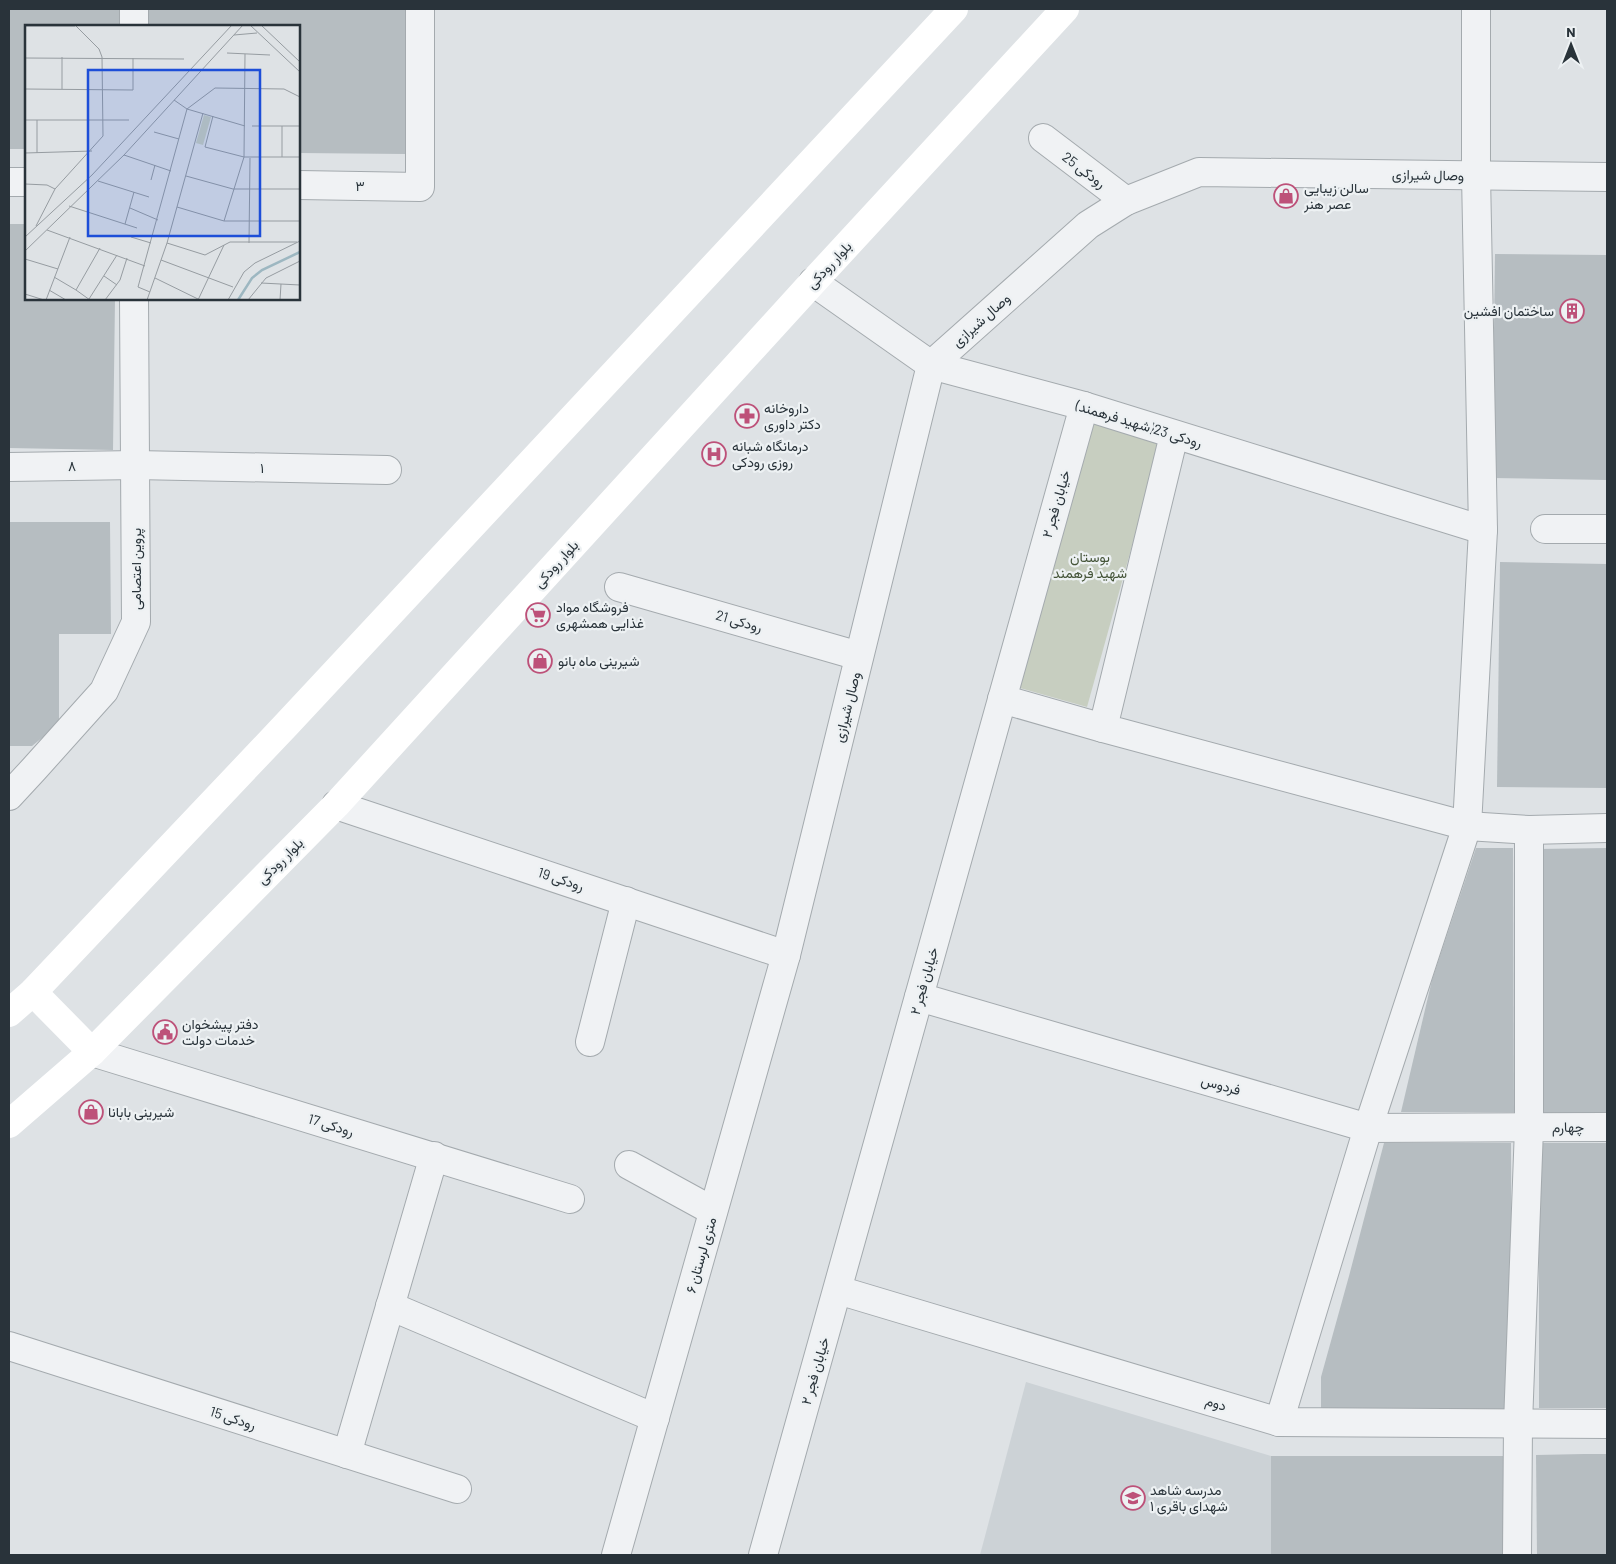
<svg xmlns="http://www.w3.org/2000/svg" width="1616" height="1564" font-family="Barlow,Vazirmatn,sans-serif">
<rect width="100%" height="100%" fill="#dee2e5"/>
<!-- built -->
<polygon fill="#ccd2d6" points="1026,1382 1271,1456 1271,1555 980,1555"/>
<!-- green -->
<polygon fill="#c7cec0" points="1094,424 1161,442 1087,707 1020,688"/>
<!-- building -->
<g fill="#b6bdc1">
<polygon points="9,9 126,9 126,26 26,26 26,149 9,149"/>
<polygon points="147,9 406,9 405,154 299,153 299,26 147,26"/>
<polygon points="9,224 26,224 26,299 115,299 113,450 9,448"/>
<polygon points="1495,254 1607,255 1607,480 1492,478"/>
<polygon points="9,522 110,522 111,634 59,634 59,724 32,746 9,746"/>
<polygon points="1500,562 1607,564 1607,788 1497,787"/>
<polygon points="1476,848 1513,848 1514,1112 1401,1112 1432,980"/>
<polygon points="1607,848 1607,1113 1538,1113 1537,849"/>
<polygon points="1384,1143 1511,1143 1512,1409 1321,1409 1321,1377 1349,1276"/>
<rect x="1539" y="1143" width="68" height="265"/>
<polygon points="1584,1454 1607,1454 1607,1555 1537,1555 1536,1455"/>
<polygon points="1271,1456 1509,1456 1510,1555 1271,1555"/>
</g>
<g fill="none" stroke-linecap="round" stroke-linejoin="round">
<!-- minor casing -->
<g stroke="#a4aaae" stroke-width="30">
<g id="minor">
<polyline points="134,26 134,9"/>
<polyline points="1043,138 1126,201"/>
<polyline points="9,182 26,182"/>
<polyline points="299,185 420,187 420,9"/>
<polyline points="813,282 931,365 1084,406 1483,530"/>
<polyline points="1174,435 1103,728 1467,826 1529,830 1607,828"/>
<polyline points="9,467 136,465 387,470"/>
<polyline points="1545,529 1607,529"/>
<polyline points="619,587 859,656"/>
<polyline points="1002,699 1103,728"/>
<polyline points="9,796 34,769 104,691 136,622 134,299"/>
<polyline points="336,805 786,955"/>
<polyline points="919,997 1368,1128 1607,1127"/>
<polyline points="590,1042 626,901"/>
<polyline points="92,1052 570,1199"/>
<polyline points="629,1165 713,1211"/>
<polyline points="838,1290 1279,1422 1607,1424"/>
<polyline points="390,1306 655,1418"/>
<polyline points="9,1346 457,1489"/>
<polyline points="1279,1422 1368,1128 1467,826 1483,530 1476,175 1476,9"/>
<polyline points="347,1454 434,1156"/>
<polyline points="1517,1555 1518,1424 1529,1128 1529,830"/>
</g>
</g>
<!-- tertiary casing -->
<g stroke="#a4aaae" stroke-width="30">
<g id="tertiary">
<polyline points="616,1555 786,955 931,365 1088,225 1126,201 1199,172 1607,177"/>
<polyline points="763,1555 1084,406"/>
</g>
</g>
<!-- minor -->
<use href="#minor" stroke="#f0f2f4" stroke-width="28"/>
<!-- tertiary -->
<use href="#tertiary" stroke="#f0f2f4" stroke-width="28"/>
<!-- secondary -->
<g stroke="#fff" stroke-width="28">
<polyline points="33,992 92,1052"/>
<polyline points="9,1013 33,992 286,725 954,9"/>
<polyline points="9,1124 92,1052 336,805 813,282 1065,9"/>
</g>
</g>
<!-- icons -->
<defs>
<g id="shop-ring" transform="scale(1.25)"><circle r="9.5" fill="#edf1f3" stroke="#bd5179" stroke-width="1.5"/><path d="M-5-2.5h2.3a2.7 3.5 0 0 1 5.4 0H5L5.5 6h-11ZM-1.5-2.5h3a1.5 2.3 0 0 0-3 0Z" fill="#bd5179"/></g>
<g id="building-ring" transform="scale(1.25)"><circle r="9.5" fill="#edf1f3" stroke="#bd5179" stroke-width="1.5"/><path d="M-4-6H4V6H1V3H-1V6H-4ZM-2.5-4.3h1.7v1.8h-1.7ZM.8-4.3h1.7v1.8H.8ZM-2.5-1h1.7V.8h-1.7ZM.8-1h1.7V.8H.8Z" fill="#bd5179"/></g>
<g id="pharmacy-ring" transform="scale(1.25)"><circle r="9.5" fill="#edf1f3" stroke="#bd5179" stroke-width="1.5"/><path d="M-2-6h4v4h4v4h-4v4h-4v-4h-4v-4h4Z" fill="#bd5179"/></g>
<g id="hospital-ring" transform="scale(1.25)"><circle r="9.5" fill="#edf1f3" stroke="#bd5179" stroke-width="1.5"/><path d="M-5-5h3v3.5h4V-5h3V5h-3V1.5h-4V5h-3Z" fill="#bd5179"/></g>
<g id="supermarket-ring" transform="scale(1.25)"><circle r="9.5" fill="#edf1f3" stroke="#bd5179" stroke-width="1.5"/><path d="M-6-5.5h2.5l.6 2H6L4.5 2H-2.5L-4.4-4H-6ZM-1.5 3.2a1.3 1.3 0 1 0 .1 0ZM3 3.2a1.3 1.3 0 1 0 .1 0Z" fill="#bd5179"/></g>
<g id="civic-ring" transform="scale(1.25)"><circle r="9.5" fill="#edf1f3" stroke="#bd5179" stroke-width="1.5"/><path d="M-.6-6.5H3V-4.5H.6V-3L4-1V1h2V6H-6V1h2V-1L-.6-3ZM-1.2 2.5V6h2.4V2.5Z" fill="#bd5179"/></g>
<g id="school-ring" transform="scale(1.25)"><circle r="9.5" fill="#edf1f3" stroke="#bd5179" stroke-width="1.5"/><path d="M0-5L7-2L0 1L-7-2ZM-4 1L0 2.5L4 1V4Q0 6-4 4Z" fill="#bd5179"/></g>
</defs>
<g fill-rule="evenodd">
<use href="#shop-ring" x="1286" y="196"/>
<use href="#building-ring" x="1572" y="311"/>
<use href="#pharmacy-ring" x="747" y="416"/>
<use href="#hospital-ring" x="714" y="454"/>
<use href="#supermarket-ring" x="538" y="615"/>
<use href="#shop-ring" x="540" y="661"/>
<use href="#civic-ring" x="165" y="1032"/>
<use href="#shop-ring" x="91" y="1112"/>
<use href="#school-ring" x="1133" y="1498"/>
</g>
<g text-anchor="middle" stroke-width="4.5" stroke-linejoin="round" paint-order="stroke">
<!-- street labels -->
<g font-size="14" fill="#29333a" stroke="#edf1f3">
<text transform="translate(1084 170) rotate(37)" y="5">رودکی 25</text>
<text transform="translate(1428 175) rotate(1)" y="5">وصال شیرازی</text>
<text transform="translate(360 186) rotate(1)" y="5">۳</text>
<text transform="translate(829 265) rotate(-47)" y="5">بلوار رودکی</text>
<text transform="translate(981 320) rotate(-42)" y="5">وصال شیرازی</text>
<text transform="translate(1139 424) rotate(17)" y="5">رودکی 23(شهید فرهمند)</text>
<text transform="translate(72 466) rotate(-1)" y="5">۸</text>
<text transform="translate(262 468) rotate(1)" y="5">۱</text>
<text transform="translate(1056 504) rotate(-74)" y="5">خیابان فجر ۲</text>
<text transform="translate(556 564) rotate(-48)" y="5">بلوار رودکی</text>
<text transform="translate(136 569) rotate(-90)" y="5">پروین اعتصامی</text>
<text transform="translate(739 621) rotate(16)" y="5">رودکی 21</text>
<text transform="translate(847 707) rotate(-76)" y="5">وصال شیرازی</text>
<text transform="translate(280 861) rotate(-45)" y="5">بلوار رودکی</text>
<text transform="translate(561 879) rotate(18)" y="5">رودکی 19</text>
<text transform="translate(924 981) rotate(-74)" y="5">خیابان فجر ۲</text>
<text transform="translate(1221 1085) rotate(16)" y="5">فردوس</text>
<text transform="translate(331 1125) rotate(17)" y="5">رودکی 17</text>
<text transform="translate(1568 1127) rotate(-1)" y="5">چهارم</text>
<text transform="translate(701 1255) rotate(-74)" y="5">۶ متری لرستان</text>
<text transform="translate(815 1371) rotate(-74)" y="5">خیابان فجر ۲</text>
<text transform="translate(1216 1403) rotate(17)" y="5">دوم</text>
<text transform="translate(233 1418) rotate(18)" y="5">رودکی 15</text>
</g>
<!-- poi labels -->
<g font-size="14" fill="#29333a" stroke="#edf1f3" text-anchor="start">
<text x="1304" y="193">سالن زیبایی<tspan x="1304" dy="16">عصر هنر</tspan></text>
<text x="1554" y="316" text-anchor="end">ساختمان افشین</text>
<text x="764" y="413">داروخانه<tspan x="764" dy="16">دکتر داوری</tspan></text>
<text x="732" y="451">درمانگاه شبانه<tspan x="732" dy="16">روزی رودکی</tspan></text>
<text x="556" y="612">فروشگاه مواد<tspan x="556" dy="16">غذایی همشهری</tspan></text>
<text x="558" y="666">شیرینی ماه بانو</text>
<text x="182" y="1029">دفتر پیشخوان<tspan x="182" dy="16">خدمات دولت</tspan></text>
<text x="108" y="1117">شیرینی بابانا</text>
<text x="1150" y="1495">مدرسه شاهد<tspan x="1150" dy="16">شهدای باقری ۱</tspan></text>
</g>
<!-- park labels -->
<g font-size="14" fill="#445438" stroke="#edf1f3">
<text x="1090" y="562">بوستان<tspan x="1090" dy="16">شهید فرهمند</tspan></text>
</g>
</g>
<!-- overview -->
<g transform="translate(25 25)">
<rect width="275" height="275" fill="#dee2e5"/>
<path d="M179,90l7,2 -8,28 -7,-2z" fill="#c7cec0"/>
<path fill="none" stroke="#9db7c1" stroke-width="2.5" d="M213,275l14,-22 10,-8 38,-18"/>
<path fill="none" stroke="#969ca1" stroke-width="1" d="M225,0l50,47M236,0l39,37M0,1h50M209,10l23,-2M202,28l43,2M37,32v32M0,33l159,1M0,64l108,1v-32M149,75l13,9 58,17M188,91l-8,31 39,10h56M0,95h104M12,95v33M227,101h48M129,107l25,7M0,128l67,-2M99,130l47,16M257,132v-31M161,151l47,13h67M126,155l4,-15M73,156l51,16M0,159l22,1 8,4M44,181l68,22M152,182l47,14h76M105,183l28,12M199,196l20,-64 1,-103M100,199l9,-32M11,201l19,-37 48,-53 -1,-79 -3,-8 -24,-24M22,205l98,36M0,212l67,-62 140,-150M106,212l20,6M142,218l38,12 25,-13h67M224,218l1,-85M0,226l99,-96 119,-130M0,234l33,10M136,235l72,27M79,251l13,9M29,252l22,13 24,-42M130,253l45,22M236,258l39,2M24,265l17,10M51,265l14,10M125,267l-12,-5 49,-178 28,-21 69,1 16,8M0,269l19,6M64,274l28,-44M21,275l24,-63M80,275l15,-20 7,-22M122,275l20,-57 36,-130M173,275l26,-55M203,275l16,-28 11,-9 45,-22M223,275l18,-22 34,-17M255,275l1,-16"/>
<path fill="#1d4ed8" fill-opacity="0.15" stroke="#1d4ed8" stroke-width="2.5" d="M63,45h172v166h-172z"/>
<rect width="275" height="275" fill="none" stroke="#29333a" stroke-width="2.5"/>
</g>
<!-- border -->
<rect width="1616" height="1564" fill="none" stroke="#29333a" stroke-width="20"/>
<!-- north arrow -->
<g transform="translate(1571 45)" stroke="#edf1f3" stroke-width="4" paint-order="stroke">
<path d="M0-4L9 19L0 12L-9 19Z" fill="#29333a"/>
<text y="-8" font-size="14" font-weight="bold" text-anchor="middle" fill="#29333a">N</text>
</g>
</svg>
